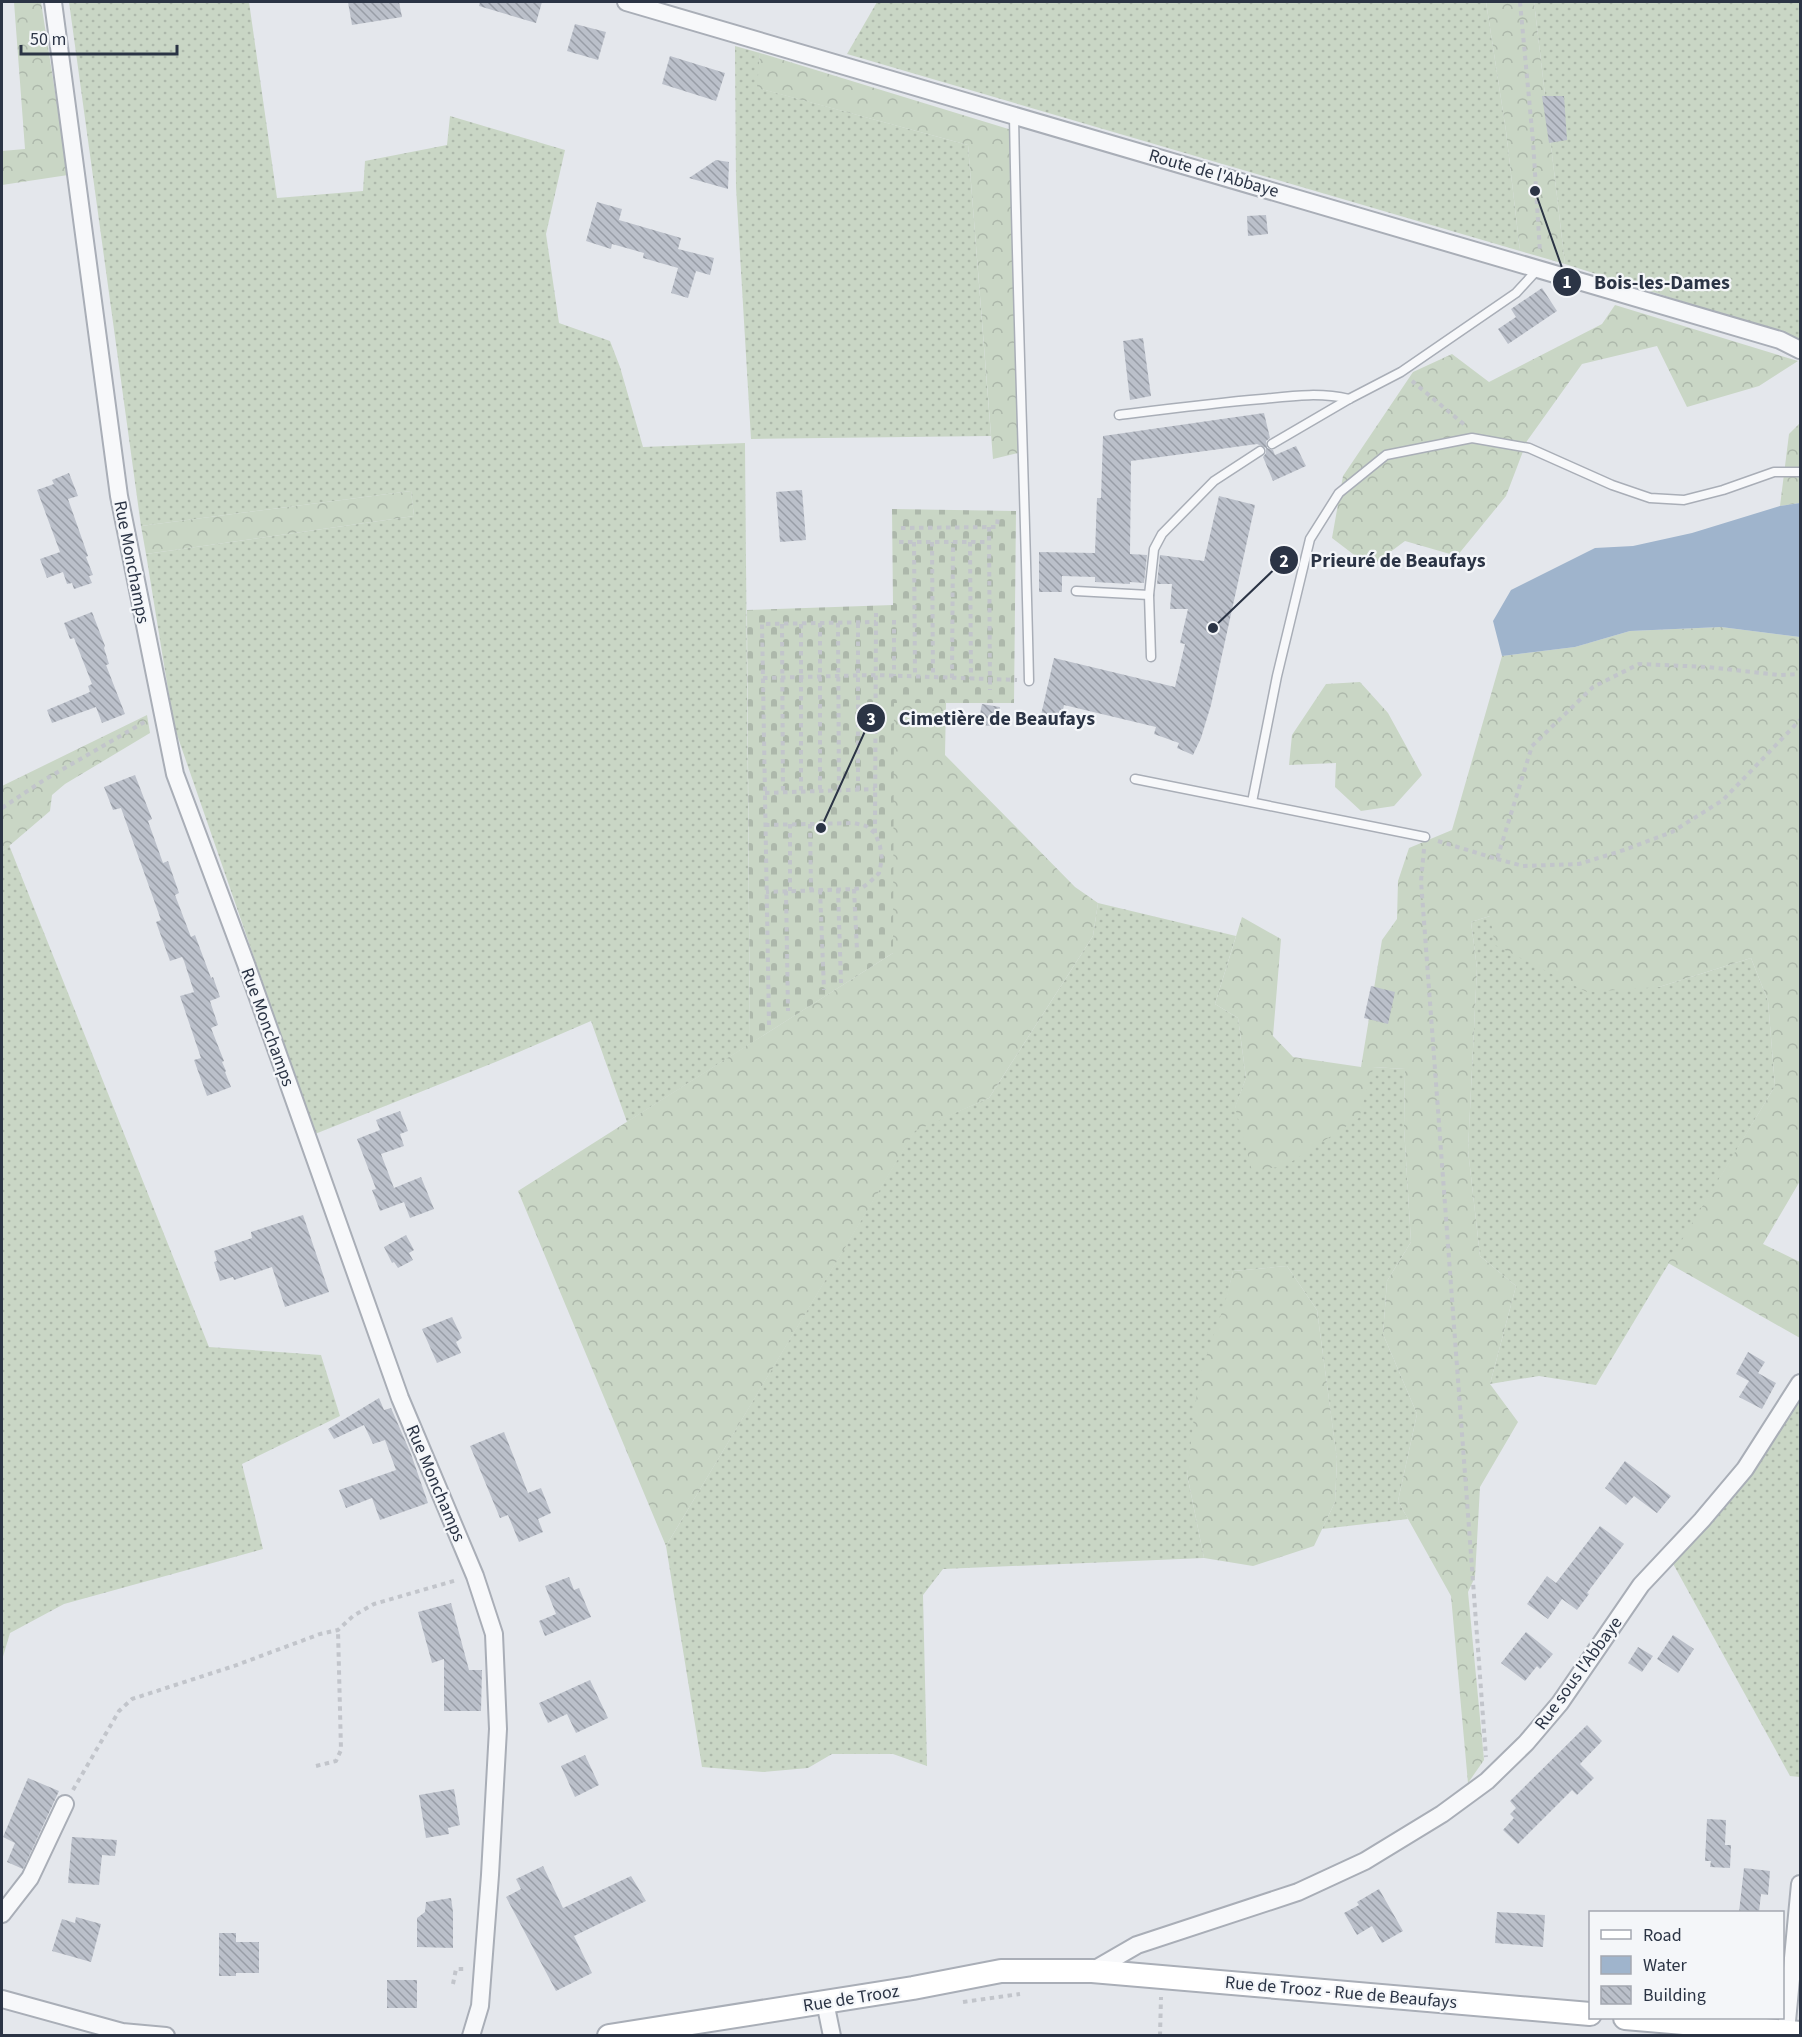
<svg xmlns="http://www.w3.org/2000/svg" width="1802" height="2037" font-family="'Source Sans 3',sans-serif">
<defs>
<pattern id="grass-dots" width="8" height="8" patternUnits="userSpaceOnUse" patternTransform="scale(1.5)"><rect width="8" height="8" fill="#c9d6c5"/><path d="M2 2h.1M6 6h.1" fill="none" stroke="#adb8ab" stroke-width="1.8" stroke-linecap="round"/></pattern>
<pattern id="forest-crowns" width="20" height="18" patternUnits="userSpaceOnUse" patternTransform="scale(1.5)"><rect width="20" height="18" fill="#c9d6c5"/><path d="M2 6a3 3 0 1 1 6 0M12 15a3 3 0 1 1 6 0" fill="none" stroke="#adb8ab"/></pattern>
<pattern id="cemetery-stones" width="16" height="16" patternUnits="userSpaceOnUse" patternTransform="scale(1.5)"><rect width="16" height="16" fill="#c9d6c5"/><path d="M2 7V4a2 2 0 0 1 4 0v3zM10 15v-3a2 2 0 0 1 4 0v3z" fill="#adb8ab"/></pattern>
<pattern id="building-back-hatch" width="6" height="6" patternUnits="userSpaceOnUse" patternTransform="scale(1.5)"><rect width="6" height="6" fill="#bbc0ca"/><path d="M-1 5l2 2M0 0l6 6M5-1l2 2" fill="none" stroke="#989da6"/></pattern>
</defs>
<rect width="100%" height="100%" fill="#e4e7ec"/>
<!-- grass -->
<g fill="url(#grass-dots)">
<polygon points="69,2 249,2 277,198 363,191 365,161 447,145 450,116 565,150 546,234 559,323 610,341 620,367 643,447 745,443 750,1044 627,1122 591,1021 498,1061 315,1134 174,726 146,554 414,516 411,491 141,526"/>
<polygon points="877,2 1486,2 1506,131 1520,251 847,54"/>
<polygon points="1534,2 1800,2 1800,339 1565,264"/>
<polygon points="735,46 760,53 758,88 968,145 991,436 751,439 736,187"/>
<polygon points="9,845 209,1347 321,1355 340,1416 242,1464 263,1549 64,1604 10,1633 2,1660 2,852"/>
<polygon points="1098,903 1236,936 1215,1004 1238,1018 1246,1078 1235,1108 1373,1067 1405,1069 1404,1127 1411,1242 1387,1281 1383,1334 1417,1414 1398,1501 1408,1519 1322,1529 1335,1502 1337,1460 1317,1310 1287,1266 1233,1271 1187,1474 1204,1558 943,1569 923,1595 927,1766 893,1754 832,1754 808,1768 763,1772 702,1767 666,1546 915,1130 989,1098 1093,936"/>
<polygon points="1490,916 1659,987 1751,958 1768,1001 1775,1086 1596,1385 1539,1376 1490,1384 1516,1286 1480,1256 1468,1150 1477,968 1471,922"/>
<polygon points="1800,1396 1800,1777 1790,1776 1671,1560"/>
</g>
<!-- forest -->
<g fill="url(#forest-crowns)">
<polygon points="14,2 41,2 68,175 2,185 2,151 25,149"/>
<polygon points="1486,2 1534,2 1565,264 1520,251 1506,131"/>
<polygon points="760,53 1015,131 1018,453 993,459 968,145 757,88"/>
<polygon points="1615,305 1798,361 1759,386 1687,407 1657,346 1582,364 1527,441 1506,496 1457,556 1405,541 1370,567 1332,538 1343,476 1413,372 1452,354 1489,382 1602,324"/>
<polygon points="1800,423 1800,503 1780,506 1789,434"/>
<polygon points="411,491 414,516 146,554 141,526"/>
<polygon points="1721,627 1800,637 1800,1181 1763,1244 1800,1262 1800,1338 1668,1263 1775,1086 1768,1001 1751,958 1659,987 1587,992 1495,945 1490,916 1471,922 1477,968 1468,1150 1480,1256 1516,1286 1490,1384 1518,1422 1480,1487 1475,1577 1468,1592 1484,1760 1468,1783 1451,1596 1398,1501 1417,1414 1383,1334 1387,1281 1411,1242 1404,1127 1405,1069 1373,1067 1359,1118 1285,1166 1252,1171 1235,1107 1246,1078 1238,1018 1215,1004 1242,917 1281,939 1273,1036 1293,1057 1361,1067 1382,940 1397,919 1398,881 1409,848 1452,830 1502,656 1575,647 1630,631"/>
<polygon points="1360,682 1388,713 1422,775 1394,806 1361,811 1335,787 1336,763 1289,765 1292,735 1326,684"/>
<polygon points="893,703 946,703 945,755 1075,887 1098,903 1093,936 989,1098 915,1131 666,1546 518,1191 893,953"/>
<polygon points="147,715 150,733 65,784 52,795 50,811 2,852 2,786"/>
<polygon points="1287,1266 1317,1310 1337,1459 1335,1502 1314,1546 1253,1566 1204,1558 1187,1474 1199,1377 1225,1303 1233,1271"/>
</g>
<!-- cemetery -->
<polygon fill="url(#cemetery-stones)" points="892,509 1016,511 1014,703 894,703 893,953 750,1044 747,610 893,605"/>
<!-- water -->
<polygon fill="#9fb4cc" points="1800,503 1800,637 1721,627 1630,631 1575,647 1502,656 1493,621 1511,590 1595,548 1633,546 1692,533 1780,506"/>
<!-- building -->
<g fill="url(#building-back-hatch)">
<polygon points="348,2 399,2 402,17 352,25"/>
<polygon points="480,2 542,2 536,23 479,6"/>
<polygon points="575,24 606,32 598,60 567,51"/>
<polygon points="670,56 725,73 716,101 662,84"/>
<polygon points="1542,96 1564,96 1567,140 1549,143"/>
<polygon points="716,160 729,162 728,189 689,178"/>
<polygon points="597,202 622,209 619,220 681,238 678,249 714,258 710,275 696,271 688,298 671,293 678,268 643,258 644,253 612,244 611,249 586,241"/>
<polygon points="1266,215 1268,234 1248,236 1247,216"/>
<polygon points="1542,288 1557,311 1508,344 1498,329 1516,317 1511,309"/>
<polygon points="1143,338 1151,396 1130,400 1123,341"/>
<polygon points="1264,413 1270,438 1266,441 1267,448 1273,450 1275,455 1296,446 1306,466 1273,481 1263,457 1266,453 1266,448 1257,444 1131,461 1130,554 1147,555 1144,583 1130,582 1130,584 1095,582 1095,577 1062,576 1062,592 1039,592 1039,552 1095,553 1097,498 1101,498 1103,436"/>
<polygon points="69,473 78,496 68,499 88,556 86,557 93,575 89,576 92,583 74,589 72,583 67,584 63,572 47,578 40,559 60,552 37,490 54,484 52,480"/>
<polygon points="802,490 806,540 780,542 776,492"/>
<polygon points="1219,496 1255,505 1211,705 1201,738 1193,755 1177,748 1179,743 1154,734 1156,727 1064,705 1061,720 1041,715 1054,658 1175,687 1185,644 1180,643 1188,609 1170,609 1172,584 1157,584 1160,555 1204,561"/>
<polygon points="92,612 105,646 104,648 109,664 106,665 125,714 102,723 96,707 52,723 47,710 90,692 88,686 92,684 74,638 70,639 64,623"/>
<polygon points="982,704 1000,707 996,727 978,724"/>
<polygon points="135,775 152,819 148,821 163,863 168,861 179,893 175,895 191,937 195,935 211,978 213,977 220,997 210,1001 218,1025 211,1028 224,1061 222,1062 226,1071 225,1072 231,1087 207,1096 194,1060 201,1058 180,996 194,992 184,961 182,957 170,961 156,922 161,920 121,808 113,810 104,787"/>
<polygon points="1371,986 1395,992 1388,1024 1364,1018"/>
<polygon points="400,1111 408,1131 400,1134 404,1146 381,1154 394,1188 421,1177 434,1209 410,1218 404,1202 380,1211 372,1190 376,1189 357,1139 380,1130 376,1120"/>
<polygon points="303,1215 329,1292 285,1307 272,1267 234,1280 233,1277 220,1281 214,1262 217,1261 214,1251 252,1238 251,1232"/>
<polygon points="406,1235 414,1250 409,1253 413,1260 398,1268 394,1262 392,1263 384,1247"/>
<polygon points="452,1317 462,1338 456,1342 461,1353 437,1363 422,1329"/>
<polygon points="1748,1352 1765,1362 1758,1373 1776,1383 1762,1409 1739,1397 1749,1381 1736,1374"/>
<polygon points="379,1398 384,1410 391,1408 411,1454 428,1503 380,1520 372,1498 346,1508 339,1490 396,1470 385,1440 373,1444 364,1425 334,1439 328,1429"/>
<polygon points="504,1432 528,1493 541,1488 551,1513 538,1519 543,1532 519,1542 508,1515 500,1518 470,1446"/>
<polygon points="1625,1461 1671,1496 1657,1513 1634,1496 1626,1505 1605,1488"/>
<polygon points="1600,1526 1624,1544 1587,1593 1589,1594 1577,1610 1562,1599 1548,1619 1527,1604 1547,1576 1556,1583"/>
<polygon points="569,1577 574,1590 579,1588 591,1617 545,1636 539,1621 556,1614 545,1586"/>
<polygon points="451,1603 469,1670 482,1670 481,1711 444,1711 444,1659 432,1663 418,1612"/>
<polygon points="1526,1632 1553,1654 1540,1669 1537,1666 1525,1681 1501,1663"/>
<polygon points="1673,1635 1694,1649 1678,1673 1657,1659"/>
<polygon points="1638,1647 1653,1656 1642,1672 1628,1663"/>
<polygon points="590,1680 608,1718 576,1733 567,1714 548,1723 539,1703"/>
<polygon points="1587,1725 1602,1741 1580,1764 1594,1778 1577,1795 1572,1790 1518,1844 1503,1830 1514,1818 1510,1814 1516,1808 1510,1801"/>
<polygon points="585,1755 599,1785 575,1797 561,1766"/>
<polygon points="28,1778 59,1791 23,1869 7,1862 15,1843 3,1837"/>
<polygon points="454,1789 460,1825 448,1828 449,1834 426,1838 419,1795"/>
<polygon points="1707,1819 1726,1820 1725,1845 1731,1845 1730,1868 1710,1867 1711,1861 1705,1861"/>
<polygon points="72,1837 117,1840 115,1856 102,1855 99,1885 68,1883"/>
<polygon points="543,1866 563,1908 631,1876 646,1901 574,1936 592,1973 556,1991 506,1897 521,1889 516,1879"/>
<polygon points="1744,1868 1770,1871 1768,1895 1761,1894 1759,1912 1739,1912"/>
<polygon points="1379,1889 1403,1931 1382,1943 1372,1926 1357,1935 1344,1913 1359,1905 1357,1902"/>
<polygon points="451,1898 453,1912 453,1948 417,1947 417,1918 425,1912 426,1902"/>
<polygon points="1497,1912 1545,1915 1543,1947 1495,1943"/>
<polygon points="76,1917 101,1924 91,1962 52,1951 62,1919 75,1923"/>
<polygon points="219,1933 236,1933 236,1942 259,1942 259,1973 236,1973 236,1976 219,1976"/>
<rect x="387" y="1980" width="30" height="28"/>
</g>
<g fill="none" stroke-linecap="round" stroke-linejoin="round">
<!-- lane casing -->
<g stroke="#a9aeb7" stroke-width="11">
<g id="lane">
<path d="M1014,114c3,189 11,378 15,567"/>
<path d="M1119,415c48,-6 95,-12 143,-16 29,-3 58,-7 87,0"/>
<polyline points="1272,444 1349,399 1401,372 1516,293 1538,269"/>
<polyline points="1076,591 1149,595"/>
<polyline points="1151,657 1149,595 1154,549 1162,534 1214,481 1260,451"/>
<polyline points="1135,779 1425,837"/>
<polyline points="1252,802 1277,676 1310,539 1339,493 1386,455 1472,438 1529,448 1612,485 1650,498 1684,500 1723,490 1774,472 1800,472"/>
</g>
</g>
<!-- street casing -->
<g stroke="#a9aeb7" stroke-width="20">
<g id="street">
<polyline points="53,2 119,496 175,774 246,964 400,1398 475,1576 494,1634 498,1729 490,1875 480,2006 471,2036"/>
<polyline points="626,2 1780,340 1800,350"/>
<polyline points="2,1914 30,1878 65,1804"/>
<polyline points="1092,1971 1137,1945 1298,1892 1365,1861 1442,1814 1487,1781 1526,1743 1560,1703 1641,1585 1702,1520 1745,1469 1800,1383"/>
<polyline points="2,1999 122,2032 166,2036"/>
<polyline points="825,2002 832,2036"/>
<polyline points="1786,2032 1800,1884"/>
</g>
</g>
<!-- secondary casing -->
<g stroke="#a9aeb7" stroke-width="26">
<g id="secondary">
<polyline points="1625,2018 1800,2033"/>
<polyline points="609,2036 913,1988 1001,1971 1092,1971 1590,2014"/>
</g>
</g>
<!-- path -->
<g stroke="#c2c5cb" stroke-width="4" stroke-dasharray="4.5 4.5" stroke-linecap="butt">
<polyline points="1520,2 1533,141 1540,252"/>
<polyline points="1412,381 1466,426"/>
<polyline points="989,527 990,690"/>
<polyline points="901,528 997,527 998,515"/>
<polyline points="899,542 989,542"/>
<polyline points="914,542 915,677"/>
<polyline points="932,542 933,677"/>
<polyline points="970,542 971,679"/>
<polyline points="894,620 894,676"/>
<polyline points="820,623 820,791"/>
<polyline points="838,623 839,791"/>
<polyline points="782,624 783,793"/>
<polyline points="801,624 801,792"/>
<polyline points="763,678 876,675 1017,680"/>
<polyline points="952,678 953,542"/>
<polyline points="858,790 858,623"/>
<polyline points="765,793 875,789"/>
<polyline points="2,808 44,780 148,720"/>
<polyline points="790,824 790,891"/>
<polyline points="810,824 811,890"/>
<polyline points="765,825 854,823 866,826 875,833 880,846 882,859 879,873 870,882 862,888 854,889 766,892"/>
<polyline points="875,833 876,613"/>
<polyline points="1438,841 1497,859 1532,746 1593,687 1639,664 1708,667 1779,675 1800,674"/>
<polyline points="1424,849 1421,881 1486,1757"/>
<polyline points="1497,859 1523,866 1579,864 1624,850 1672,832 1723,800 1800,720"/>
<polyline points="838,889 841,983"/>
<polyline points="854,889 857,950"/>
<polyline points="820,890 824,990"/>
<polyline points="786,891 788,1011"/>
<polyline points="769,1025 762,624 876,622"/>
<polyline points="316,1766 336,1761 341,1750 338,1630"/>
<polyline points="73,1790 119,1711 132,1699 234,1666 320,1634 338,1630 353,1616 374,1604 457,1580"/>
<polyline points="453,1984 456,1969 466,1969"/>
<polyline points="963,2002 1020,1994"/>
<polyline points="1160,2036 1161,1997"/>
</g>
<!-- lane -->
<use href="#lane" stroke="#f7f8fa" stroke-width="8"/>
<!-- street -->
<use href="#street" stroke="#f7f8fa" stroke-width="16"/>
<!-- secondary -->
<use href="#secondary" stroke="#fff" stroke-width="22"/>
</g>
<g text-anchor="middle" stroke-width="4.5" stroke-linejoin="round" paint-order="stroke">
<!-- street labels -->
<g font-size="18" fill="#2b3445" stroke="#f4f6f9">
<text transform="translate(1214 173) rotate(16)" y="6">Route de l'Abbaye</text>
<text transform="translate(132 562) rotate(79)" y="6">Rue Monchamps</text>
<text transform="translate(268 1027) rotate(70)" y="6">Rue Monchamps</text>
<text transform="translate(436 1483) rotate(67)" y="6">Rue Monchamps</text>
<text transform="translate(1578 1673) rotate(-54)" y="6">Rue sous l'Abbaye</text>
<text transform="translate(1341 1992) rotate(5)" y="6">Rue de Trooz - Rue de Beaufays</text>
<text transform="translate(851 1998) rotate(-9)" y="6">Rue de Trooz</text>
</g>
</g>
<!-- callouts -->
<path fill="none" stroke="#2b3445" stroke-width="2" d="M1535 191L1567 282M1213 628L1284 560M821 828L871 718"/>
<g fill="#2b3445" stroke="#f4f6f9" stroke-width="2">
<circle cx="1535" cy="191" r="6"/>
<circle cx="1213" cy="628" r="6"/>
<circle cx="821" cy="828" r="6"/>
<circle cx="1567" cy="282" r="15"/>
<circle cx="1284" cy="560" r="15"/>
<circle cx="871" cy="718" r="15"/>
</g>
<g font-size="18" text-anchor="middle" font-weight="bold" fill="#fff">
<text x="1567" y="288">1</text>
<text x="1284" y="567">2</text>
<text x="871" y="725">3</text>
</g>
<g font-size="20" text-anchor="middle" font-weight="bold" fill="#2b3445" stroke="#f4f6f9" stroke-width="4.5" stroke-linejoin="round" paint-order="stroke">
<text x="1662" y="289">Bois-les-Dames</text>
<text x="1398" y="567">Prieuré de Beaufays</text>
<text x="997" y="725">Cimetière de Beaufays</text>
</g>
<!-- border -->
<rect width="1802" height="2037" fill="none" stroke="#2b3445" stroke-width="6"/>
<!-- legend -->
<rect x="1589" y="1911" width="195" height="108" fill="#f4f6f9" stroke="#a4a8b1" stroke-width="1.5"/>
<rect x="1601" y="1930" width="30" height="9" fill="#ffffff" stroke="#a4a8b1" stroke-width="1.5"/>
<text x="1643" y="1941" font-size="18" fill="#2b3445">Road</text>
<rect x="1601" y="1956" width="30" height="18" fill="#9fb4cc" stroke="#a4a8b1" stroke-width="1.5"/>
<text x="1643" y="1971" font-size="18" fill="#2b3445">Water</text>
<rect x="1601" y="1986" width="30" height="18" fill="url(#building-back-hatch)" stroke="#a4a8b1" stroke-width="1.5"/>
<text x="1643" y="2001" font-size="18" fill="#2b3445">Building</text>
<!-- scale -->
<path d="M21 45v9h156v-9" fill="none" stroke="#2b3445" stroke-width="3"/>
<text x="30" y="45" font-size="18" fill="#2b3445" stroke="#f4f6f9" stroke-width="4.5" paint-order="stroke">50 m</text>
</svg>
